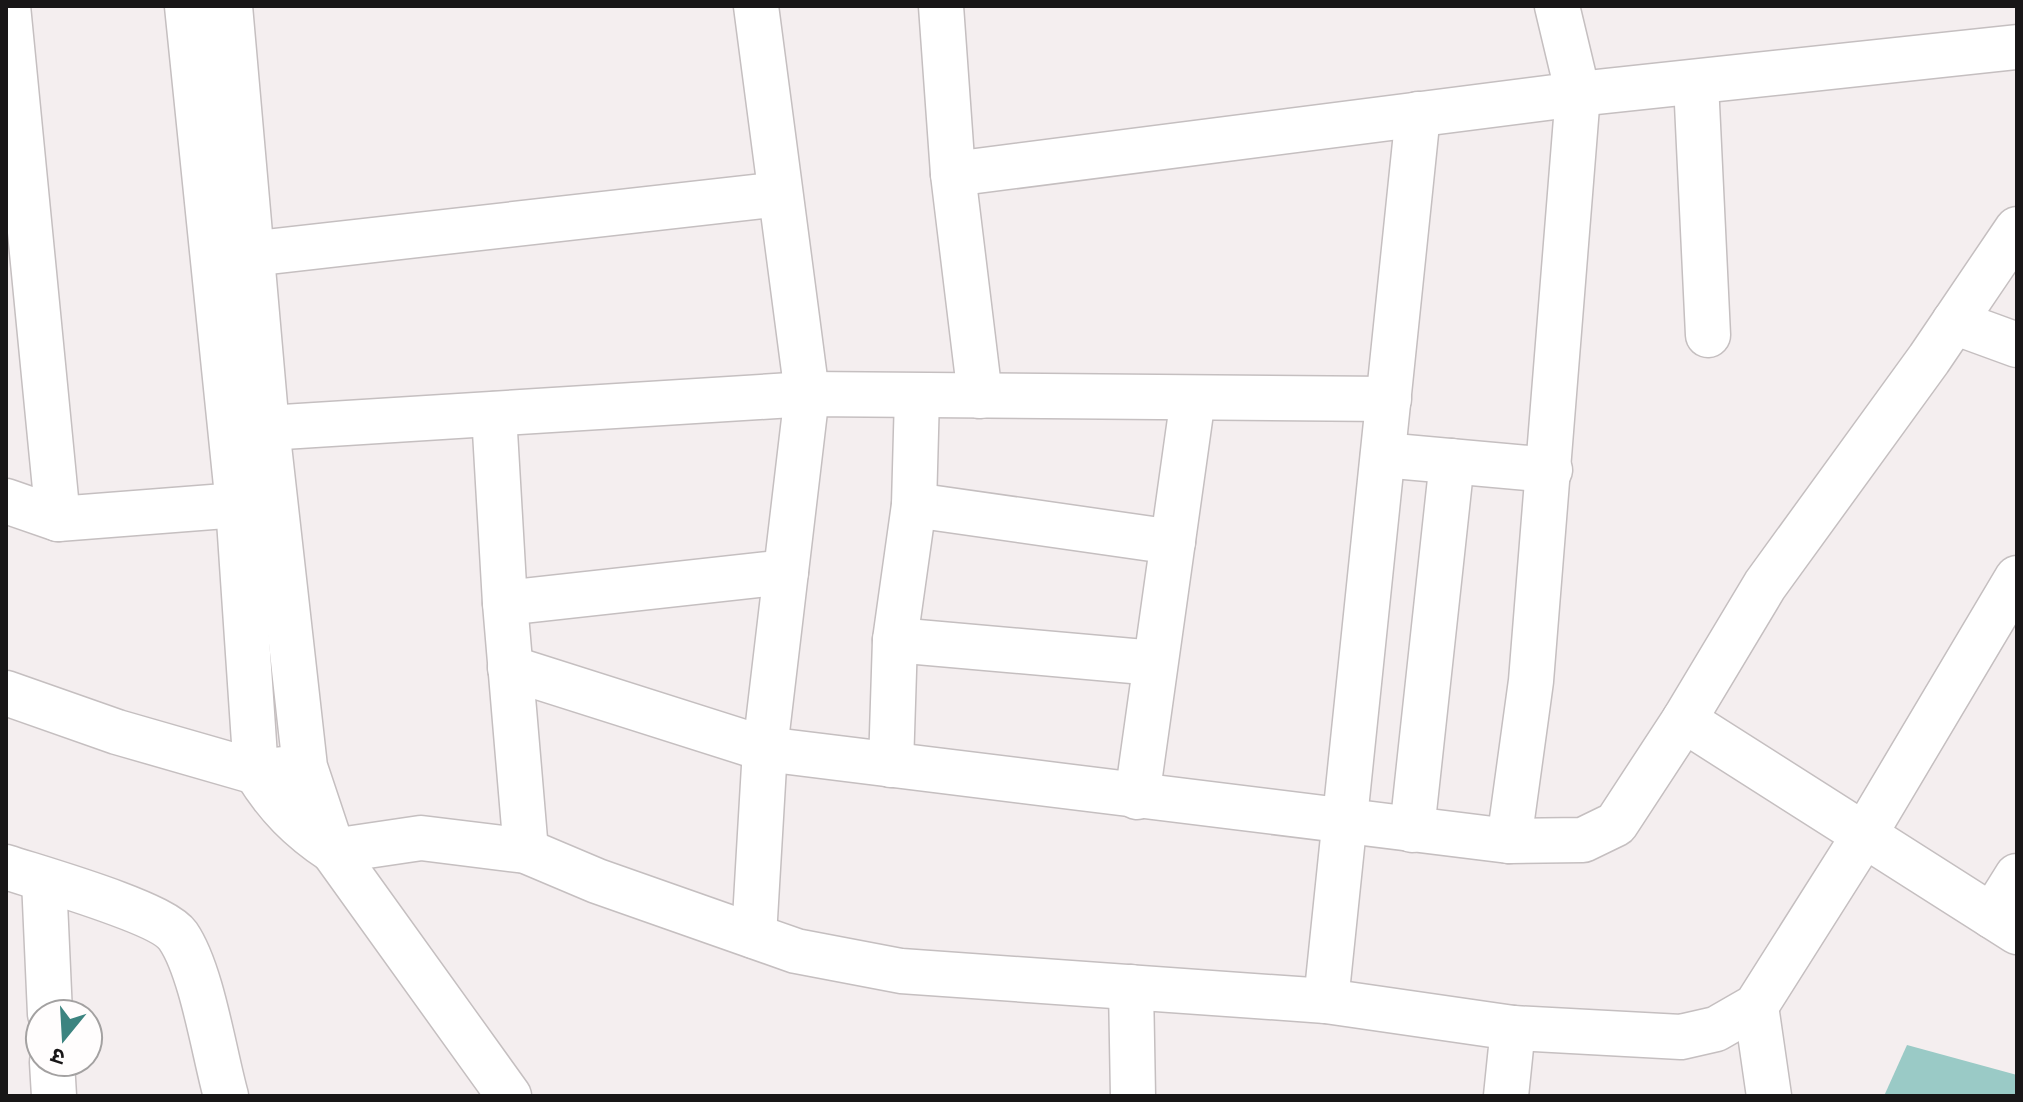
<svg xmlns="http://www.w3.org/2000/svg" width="2023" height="1102" font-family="Arial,'Noto Sans Devanagari',sans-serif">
<rect width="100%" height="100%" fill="#f4eeef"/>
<!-- water -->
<polygon fill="#9acac6" points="1907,1045 2017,1075 2017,1096 1884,1096"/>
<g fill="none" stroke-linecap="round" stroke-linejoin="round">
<!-- minor casing -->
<g stroke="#c5bfc0" stroke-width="47">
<g id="minor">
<path d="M187,6l51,499 18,267c21,34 44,57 77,79l88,-13 105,13 71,30 199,70 105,20 425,30 187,27 -7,68"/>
<polyline points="230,6 267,428 305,767 333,851 509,1096"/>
<polyline points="941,6 953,174 980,396"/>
<polyline points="1696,83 1708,335"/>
<polyline points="953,174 1578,94 2017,47"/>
<polyline points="2017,229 1929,359 1765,585 1684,720 2017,932"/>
<polyline points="223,257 780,194"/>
<polyline points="1954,322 2017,345"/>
<polyline points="494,414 505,603 526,851"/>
<polyline points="267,428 807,394 1389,399"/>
<polyline points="1383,455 1550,470"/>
<polyline points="6,501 58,519 8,6"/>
<polyline points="914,505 1173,542"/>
<polyline points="58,519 238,505"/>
<polyline points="505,603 786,572"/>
<polyline points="895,640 1155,663"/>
<polyline points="510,668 765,749 1509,841 1583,840 1616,824 1684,720"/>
<polyline points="6,693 117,732 256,772 283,769"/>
<polyline points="891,765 895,640 914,505 917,396"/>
<polyline points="1137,797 1193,398"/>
<polyline points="1412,830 1452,461"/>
<polyline points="1509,841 1531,681 1578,94 1557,6"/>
<path d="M6,867c33,11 155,45 172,69 24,35 36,117 48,160"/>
<polyline points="44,880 50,1014"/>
<polyline points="1992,916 2017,876"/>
<polyline points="754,936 765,749 807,394 756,6"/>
<polyline points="1131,987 1133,1096"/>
<polyline points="1326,1001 1418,114"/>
<polyline points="1756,1006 1769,1096"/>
<polyline points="1513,1028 1681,1037 1716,1029 1756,1006 1863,837 2017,578"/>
<polyline points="52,1062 54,1096"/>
</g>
</g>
<!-- minor -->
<use href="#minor" stroke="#fff" stroke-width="44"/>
</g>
<!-- border -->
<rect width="2023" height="1102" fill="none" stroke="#181617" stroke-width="16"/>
<!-- north arrow -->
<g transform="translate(64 1038) rotate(198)"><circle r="38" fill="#fffdfd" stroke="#a3a1a1" stroke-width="2"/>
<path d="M0-6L14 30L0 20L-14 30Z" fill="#3c8480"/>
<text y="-12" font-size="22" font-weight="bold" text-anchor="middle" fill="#181617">उ</text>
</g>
</svg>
